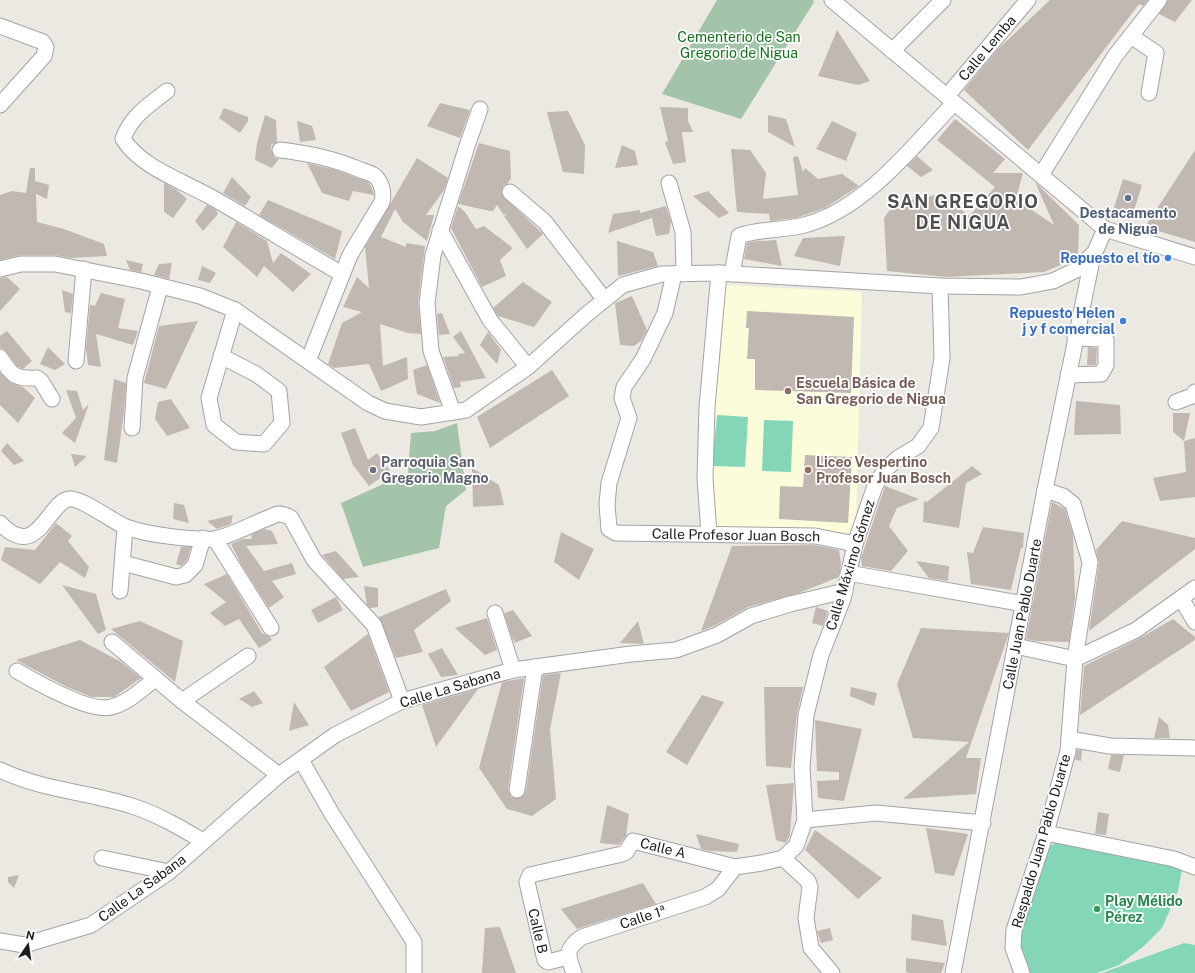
<svg xmlns="http://www.w3.org/2000/svg" width="1195" height="973" font-family="'Public Sans',sans-serif">
<rect width="100%" height="100%" fill="#ece9e2"/>
<!-- education -->
<polygon fill="#fcfcdb" points="725,285 862,292 856,524 854,533 719,528 713,524 710,472 716,370 720,363"/>
<!-- cemetery -->
<g fill="#a4c4a9">
<polygon points="717,0 813,0 814,2 741,119 662,94"/>
<polygon points="457,423 466,490 446,506 439,548 363,567 341,503 408,473 411,433 435,431"/>
</g>
<!-- pitch -->
<g fill="#84d7b6">
<polygon points="717,415 748,417 745,467 712,466"/>
<polygon points="764,420 793,421 791,472 762,471"/>
<polygon points="1059,841 1162,862 1182,869 1178,891 1162,928 1144,946 1119,965 1097,973 1025,973 1016,932 1047,848"/>
<polygon points="1184,943 1195,945 1195,973 1102,973"/>
</g>
<!-- building -->
<g fill="#c1b8b2">
<polygon points="1050,0 1148,0 1143,6 1139,4 1028,150 964,90 998,49"/>
<polygon points="1168,0 1192,0 1175,22 1159,14"/>
<polygon points="837,30 870,81 858,85 818,76"/>
<polygon points="440,103 470,110 460,138 427,126"/>
<polygon points="660,107 688,108 688,121 693,132 682,132 686,162 673,164 665,142 668,141"/>
<polygon points="224,108 248,117 248,121 240,133 219,118"/>
<polygon points="568,111 585,145 584,174 563,172 547,112"/>
<polygon points="265,115 276,120 277,142 271,145 271,149 274,157 279,159 272,168 255,160 257,143"/>
<polygon points="768,115 786,119 795,147 768,132"/>
<polygon points="955,119 1005,159 993,173 1023,173 1016,199 1054,225 1035,182 1079,225 1078,256 1073,260 1044,272 946,277 887,271 884,218 889,211 906,201 942,194 969,216 995,187 937,140"/>
<polygon points="297,121 312,126 316,140 300,142"/>
<polygon points="832,121 857,133 846,161 816,149"/>
<polygon points="479,143 510,151 511,178 508,183 503,186 502,195 543,234 527,249 504,216 507,215 503,214 497,205 493,211 490,211 458,204"/>
<polygon points="622,145 635,151 638,165 615,168"/>
<polygon points="731,149 750,150 766,173 763,199 798,195 793,157 798,156 803,172 805,168 818,179 842,174 859,186 825,208 796,218 770,221 769,214 737,212"/>
<polygon points="1195,150 1195,242 1145,227"/>
<polygon points="917,156 933,170 921,177 907,166"/>
<polygon points="417,158 448,178 444,190 426,215 434,215 427,241 403,222 395,209 381,237 406,247 406,243 425,246 418,302 421,334 408,333 380,324 383,366 407,357 408,379 381,391 369,364 334,368 328,364 342,323 362,312 343,307 357,277 369,288 365,247"/>
<polygon points="307,163 336,170 368,182 372,188 374,195 353,191 349,201 322,193"/>
<polygon points="30,168 35,168 35,181 49,185 47,199 36,194 37,222 64,229 104,244 107,256 70,258 55,255 21,255 0,260 0,195 12,191 26,193"/>
<polygon points="232,177 251,197 245,206 223,193"/>
<polygon points="1123,179 1142,185 1132,217 1113,211"/>
<polygon points="164,183 177,190 187,199 173,218 164,212"/>
<polygon points="708,191 729,213 719,218 693,196"/>
<polygon points="268,200 342,231 335,259 259,215"/>
<polygon points="207,205 216,210 218,214 203,231 195,221"/>
<polygon points="458,206 465,212 476,229 484,226 513,248 500,260 506,276 482,287 451,228"/>
<polygon points="666,206 671,222 669,234 656,236 652,218 608,233 613,214 640,210 640,213"/>
<polygon points="236,222 267,241 273,263 281,253 311,274 293,292 264,266 257,277 223,247"/>
<polygon points="845,236 840,266 794,256 803,238"/>
<polygon points="762,240 760,241 776,240 782,266 744,259 747,243"/>
<polygon points="617,241 653,252 658,266 618,276"/>
<polygon points="126,260 143,264 141,272 130,270"/>
<polygon points="172,263 169,279 154,275 159,264"/>
<polygon points="202,266 216,273 210,283 198,280"/>
<polygon points="7,277 20,289 0,311 0,278"/>
<polygon points="523,282 552,302 534,327 498,316 493,308"/>
<polygon points="62,290 73,294 71,313 65,312"/>
<polygon points="101,293 125,299 118,328 138,331 133,345 96,334 101,367 88,365 86,349 90,305 95,306"/>
<polygon points="632,296 647,330 642,340 634,346 620,345 615,303"/>
<polygon points="747,311 854,317 851,393 755,390 755,359 747,359 749,328 746,328"/>
<polygon points="442,313 450,334 439,335 437,314"/>
<polygon points="198,321 166,389 144,383 159,326"/>
<polygon points="7,331 32,361 23,369 17,366 4,349 0,348 0,336"/>
<polygon points="461,331 486,378 460,382 461,387 454,388 443,357 459,356 458,354 465,353 453,337"/>
<polygon points="488,332 501,350 497,364 480,345"/>
<polygon points="48,347 65,364 55,370 40,364"/>
<polygon points="1088,347 1097,348 1096,365 1087,365"/>
<polygon points="427,365 440,403 417,394 413,370"/>
<polygon points="552,370 569,396 490,448 477,417"/>
<polygon points="0,373 11,383 23,387 35,398 18,423 0,405"/>
<polygon points="114,379 126,383 124,412 117,463 104,460"/>
<polygon points="66,390 77,391 83,410 89,404 75,443 62,433 76,418"/>
<polygon points="171,399 190,428 167,436 155,419 158,402"/>
<polygon points="1076,401 1120,405 1121,434 1074,435"/>
<polygon points="1173,413 1190,413 1184,441 1173,432"/>
<polygon points="355,428 368,460 377,453 390,471 369,486 353,465 341,433"/>
<polygon points="1195,438 1195,497 1160,501 1153,478 1186,472 1184,441"/>
<polygon points="7,443 24,461 14,465 1,451"/>
<polygon points="71,454 87,456 75,467"/>
<polygon points="805,455 852,457 848,523 779,519 780,486 803,487"/>
<polygon points="972,466 982,474 966,483 959,528 923,522 924,501 927,502"/>
<polygon points="472,468 499,485 504,505 473,507"/>
<polygon points="885,486 919,499 897,508 889,526 908,551 891,571 862,566 861,558"/>
<polygon points="1052,502 1065,509 1073,535 1075,598 1069,642 1036,641 1026,639"/>
<polygon points="174,503 184,505 189,523 173,519"/>
<polygon points="233,515 231,524 217,529 207,521"/>
<polygon points="1122,521 1195,538 1195,549 1089,631 1099,563 1096,550"/>
<polygon points="56,523 72,536 68,541 89,567 85,578 60,562 40,584 1,560 5,547 35,550"/>
<polygon points="983,527 1024,533 1023,548 1021,548 1011,590 971,584 967,552 973,553"/>
<polygon points="264,529 272,531 278,544 246,546 264,571 292,563 296,574 272,581 284,597 269,608 241,564 231,544 243,539 252,539 251,535"/>
<polygon points="561,532 594,549 579,580 554,562"/>
<polygon points="814,545 839,550 841,564 839,577 799,593 748,607 716,625 701,631 732,546"/>
<polygon points="181,547 191,547 187,560 181,566 176,564"/>
<polygon points="336,551 359,577 343,579 322,555"/>
<polygon points="916,561 949,566 948,581 929,578"/>
<polygon points="227,574 262,633 270,637 272,640 259,648 239,619 225,626 210,613 226,602 204,584"/>
<polygon points="62,585 96,594 106,630 98,634"/>
<polygon points="364,586 378,588 378,607 370,608 367,605"/>
<polygon points="446,589 451,601 414,630 423,652 396,658 379,617"/>
<polygon points="336,597 343,610 318,623 311,610"/>
<polygon points="816,607 828,611 823,626 812,623"/>
<polygon points="513,610 532,636 514,643 515,639 513,641 504,613"/>
<polygon points="487,618 497,650 485,655 455,628"/>
<polygon points="1173,619 1195,637 1195,640 1080,715 1084,666 1140,638"/>
<polygon points="140,621 183,641 175,682 111,629"/>
<polygon points="638,621 644,644 620,643"/>
<polygon points="921,628 1009,633 966,758 981,758 976,794 903,799 969,742 913,738 897,684"/>
<polygon points="368,634 389,692 351,711 324,667"/>
<polygon points="80,640 121,662 141,678 114,697 92,697 67,687 16,660"/>
<polygon points="442,648 458,675 441,677 428,654"/>
<polygon points="561,673 550,729 556,799 532,816 507,809 479,768 502,682 524,678 508,789 511,797 520,798 526,791 543,675"/>
<polygon points="764,687 803,687 797,714 791,768 766,766"/>
<polygon points="851,687 877,693 874,706 850,696"/>
<polygon points="478,689 436,747 422,705"/>
<polygon points="254,691 263,703 252,707 239,699"/>
<polygon points="702,695 724,702 687,765 666,752"/>
<polygon points="294,702 309,725 289,731"/>
<polygon points="1159,717 1168,725 1170,738 1154,738"/>
<polygon points="815,720 862,729 844,801 818,798 817,781 839,780 839,772 817,771"/>
<polygon points="1077,750 1082,750 1081,761 1075,760"/>
<polygon points="1111,755 1124,755 1120,772 1108,769"/>
<polygon points="794,783 790,835 786,843 776,840 766,785"/>
<polygon points="607,805 629,814 626,836 619,845 600,843"/>
<polygon points="1098,812 1109,814 1106,835 1095,834"/>
<polygon points="926,828 968,834 954,876 935,873"/>
<polygon points="815,830 882,878 858,899 805,850"/>
<polygon points="696,834 739,844 737,852 710,851 701,849"/>
<polygon points="19,875 14,888 8,882 8,877"/>
<polygon points="643,883 656,904 577,929 561,909"/>
<polygon points="912,914 943,920 947,946 911,940"/>
<polygon points="500,927 516,973 482,973 485,928"/>
<polygon points="830,928 833,940 821,943 817,931"/>
<polygon points="906,958 945,963 941,973 910,973 906,972"/>
</g>
<g fill="none" stroke-linecap="round" stroke-linejoin="round">
<!-- minor casing -->
<g stroke="#a3a3a3" stroke-width="17">
<g id="minor">
<polyline points="832,0 1105,229 1195,257"/>
<polyline points="0,26 43,42 46,47 44,56 0,105"/>
<polyline points="1131,36 1156,53 1149,93"/>
<polyline points="892,51 943,0"/>
<path d="M167,91c-18,14 -36,25 -44,48 19,29 58,41 88,58 44,25 87,52 131,77"/>
<polyline points="947,96 1028,0"/>
<path d="M280,150c27,3 52,8 78,19 5,2 13,4 17,7 7,7 9,17 7,26l-32,53 -42,106"/>
<polyline points="1041,175 1115,56 1159,0"/>
<polyline points="669,183 683,232 684,274"/>
<polyline points="510,192 545,222 604,299"/>
<polyline points="440,230 490,320 528,367"/>
<polyline points="0,269 21,264 55,264 141,281 200,296 235,310 368,403 385,411 421,417 466,410 528,367 587,314 623,285 662,274 719,273 940,286 1021,287 1053,281 1076,270 1095,252 1105,229"/>
<polyline points="674,274 665,313 643,359 624,387 622,398 629,418 609,483 607,504 609,529 616,533 815,536 855,544"/>
<path d="M732,274l7,-38c21,-8 47,-5 69,-12 57,-16 106,-79 146,-121"/>
<polyline points="221,356 256,374 279,391 282,423 264,444 236,442 214,425 209,398 235,310"/>
<path d="M0,357c12,19 15,22 37,21l4,3 11,18"/>
<polyline points="76,361 84,269"/>
<polyline points="1068,375 1101,374 1106,365 1106,340 1104,339 1075,338"/>
<polyline points="1176,402 1192,396 1195,392"/>
<polyline points="453,412 431,351 427,303 433,255 467,146 480,109"/>
<polyline points="132,428 135,378 160,287"/>
<path d="M0,523c37,40 48,-21 69,-24 12,-2 44,23 57,28 22,8 65,13 88,12 12,-1 41,-16 54,-21 3,-1 8,-4 11,-4 4,0 9,2 12,4l23,42 60,65 28,76"/>
<polyline points="709,534 705,478 707,407 719,273"/>
<polyline points="215,539 271,628"/>
<polyline points="123,563 176,577 185,575 195,565 203,538"/>
<polyline points="848,573 1024,604"/>
<polyline points="120,591 125,527"/>
<polyline points="1181,598 1195,622"/>
<polyline points="495,613 513,670"/>
<polyline points="112,642 182,701 279,775"/>
<polyline points="1016,646 1075,659 1136,630 1195,588"/>
<path d="M17,671c19,11 73,42 94,36 17,-4 31,-18 44,-28"/>
<polyline points="182,701 248,656"/>
<polyline points="1069,739 1110,746 1195,748"/>
<polyline points="301,760 332,814 414,942 414,973"/>
<path d="M0,770c42,20 88,22 132,36 25,8 49,22 71,35"/>
<polyline points="517,790 535,667"/>
<polyline points="805,820 876,813 983,823"/>
<polyline points="1046,833 1174,859 1195,867"/>
<polyline points="102,858 169,872"/>
<polyline points="783,858 808,881 810,887 806,918 811,948 832,973"/>
<polyline points="0,941 24,945 91,925 169,872 279,775 335,735 402,701 513,670 631,654 676,650 717,635 751,616 790,604 845,591"/>
<polyline points="568,957 548,962 545,960 527,882 530,875 622,854 626,852 633,841 735,867 762,863 783,858 796,846 805,820 802,767 806,715 821,655 843,599 855,544 875,486 884,471 898,458 918,446 931,428 942,358 940,286"/>
<path d="M574,973c-7,-19 -9,-24 8,-36l123,-40 13,-8 17,-22"/>
<polyline points="953,973 1045,490 1093,255"/>
<polyline points="1022,973 1013,948 1014,930 1046,833 1068,751 1075,659 1090,562 1073,504 1063,496 1045,490"/>
</g>
</g>
<!-- minor -->
<use href="#minor" stroke="#fff" stroke-width="15"/>
</g>
<!-- markers -->
<circle fill="#5c6f8a" stroke="#fff" stroke-width="1.5" cx="1128" cy="198" r="4"/>
<g fill="#3f7fe0" stroke="#fff" stroke-width="1.5">
<circle cx="1168" cy="258" r="4"/>
<circle cx="1123" cy="321" r="4"/>
</g>
<g fill="#8d6e63" stroke="#fff" stroke-width="1.5">
<circle cx="788" cy="391" r="4"/>
<circle cx="808" cy="470" r="4"/>
</g>
<circle fill="#6b7280" stroke="#fff" stroke-width="1.5" cx="373" cy="470" r="4"/>
<circle fill="#2e9e5b" stroke="#fff" stroke-width="1.5" cx="1097" cy="909" r="4"/>
<g text-anchor="middle" stroke-width="3.5" stroke-linejoin="round" paint-order="stroke">
<!-- park labels -->
<g font-size="14" fill="#127119" stroke="#fff">
<text x="739" y="42">Cementerio de San<tspan x="739" dy="16">Gregorio de Nigua</tspan></text>
</g>
<!-- street labels -->
<g font-size="14" fill="#1c1c1c" stroke="#fff">
<text transform="translate(987 48) rotate(-50)" y="5">Calle Lemba</text>
<text transform="translate(736 535) rotate(1)" y="5">Calle Profesor Juan Bosch</text>
<text transform="translate(850 565) rotate(-73)" y="5">Calle Máximo Gómez</text>
<text transform="translate(1022 614) rotate(-79)" y="5">Calle Juan Pablo Duarte</text>
<text transform="translate(450 688) rotate(-17)" y="5">Calle La Sabana</text>
<text transform="translate(1041 841) rotate(-74)" y="5">Respaldo Juan Pablo Duarte</text>
<text transform="translate(663 848) rotate(14)" y="5">Calle A</text>
<text transform="translate(142 888) rotate(-36)" y="5">Calle La Sabana</text>
<text transform="translate(643 917) rotate(-18)" y="5">Calle 1ª</text>
<text transform="translate(538 931) rotate(77)" y="5">Calle B</text>
</g>
<!-- service labels -->
<g font-size="14" font-weight="bold" fill="#4e5e75" stroke="#fff">
<text x="1128" y="218">Destacamento<tspan x="1128" dy="16">de Nigua</tspan></text>
</g>
<!-- shop labels -->
<g font-size="14" font-weight="bold" fill="#366cbe" stroke="#fff" text-anchor="end">
<text x="1160" y="263">Repuesto el tío</text>
<text x="1115" y="318">Repuesto Helen<tspan x="1115" dy="16">j y f comercial</tspan></text>
</g>
<!-- education labels -->
<g font-size="14" font-weight="bold" fill="#785e54" stroke="#fff" text-anchor="start">
<text x="796" y="388">Escuela Básica de<tspan x="796" dy="16">San Gregorio de Nigua</tspan></text>
<text x="816" y="467">Liceo Vespertino<tspan x="816" dy="16">Profesor Juan Bosch</tspan></text>
</g>
<!-- worship labels -->
<g font-size="14" font-weight="bold" fill="#5b616d" stroke="#fff" text-anchor="start">
<text x="381" y="467">Parroquia San<tspan x="381" dy="16">Gregorio Magno</tspan></text>
</g>
<!-- leisure labels -->
<g font-size="14" font-weight="bold" fill="#27864d" stroke="#fff" text-anchor="start">
<text x="1105" y="906">Play Mélido<tspan x="1105" dy="16">Pérez</tspan></text>
</g>
<!-- district labels -->
<g font-size="18" font-weight="bold" letter-spacing="1" fill="#4f4f4f" stroke="#fff">
<text x="963" y="208">SAN GREGORIO<tspan x="963" dy="21">DE NIGUA</tspan></text>
</g>
</g>
<!-- north arrow -->
<g transform="translate(28 945) rotate(13)" stroke="#ffffff" stroke-width="3" paint-order="stroke">
<path d="M0-3L7 15L0 10L-7 15Z" fill="#1c1c1c"/>
<text y="-6" font-size="11" font-weight="bold" text-anchor="middle" fill="#1c1c1c">N</text>
</g>
</svg>
